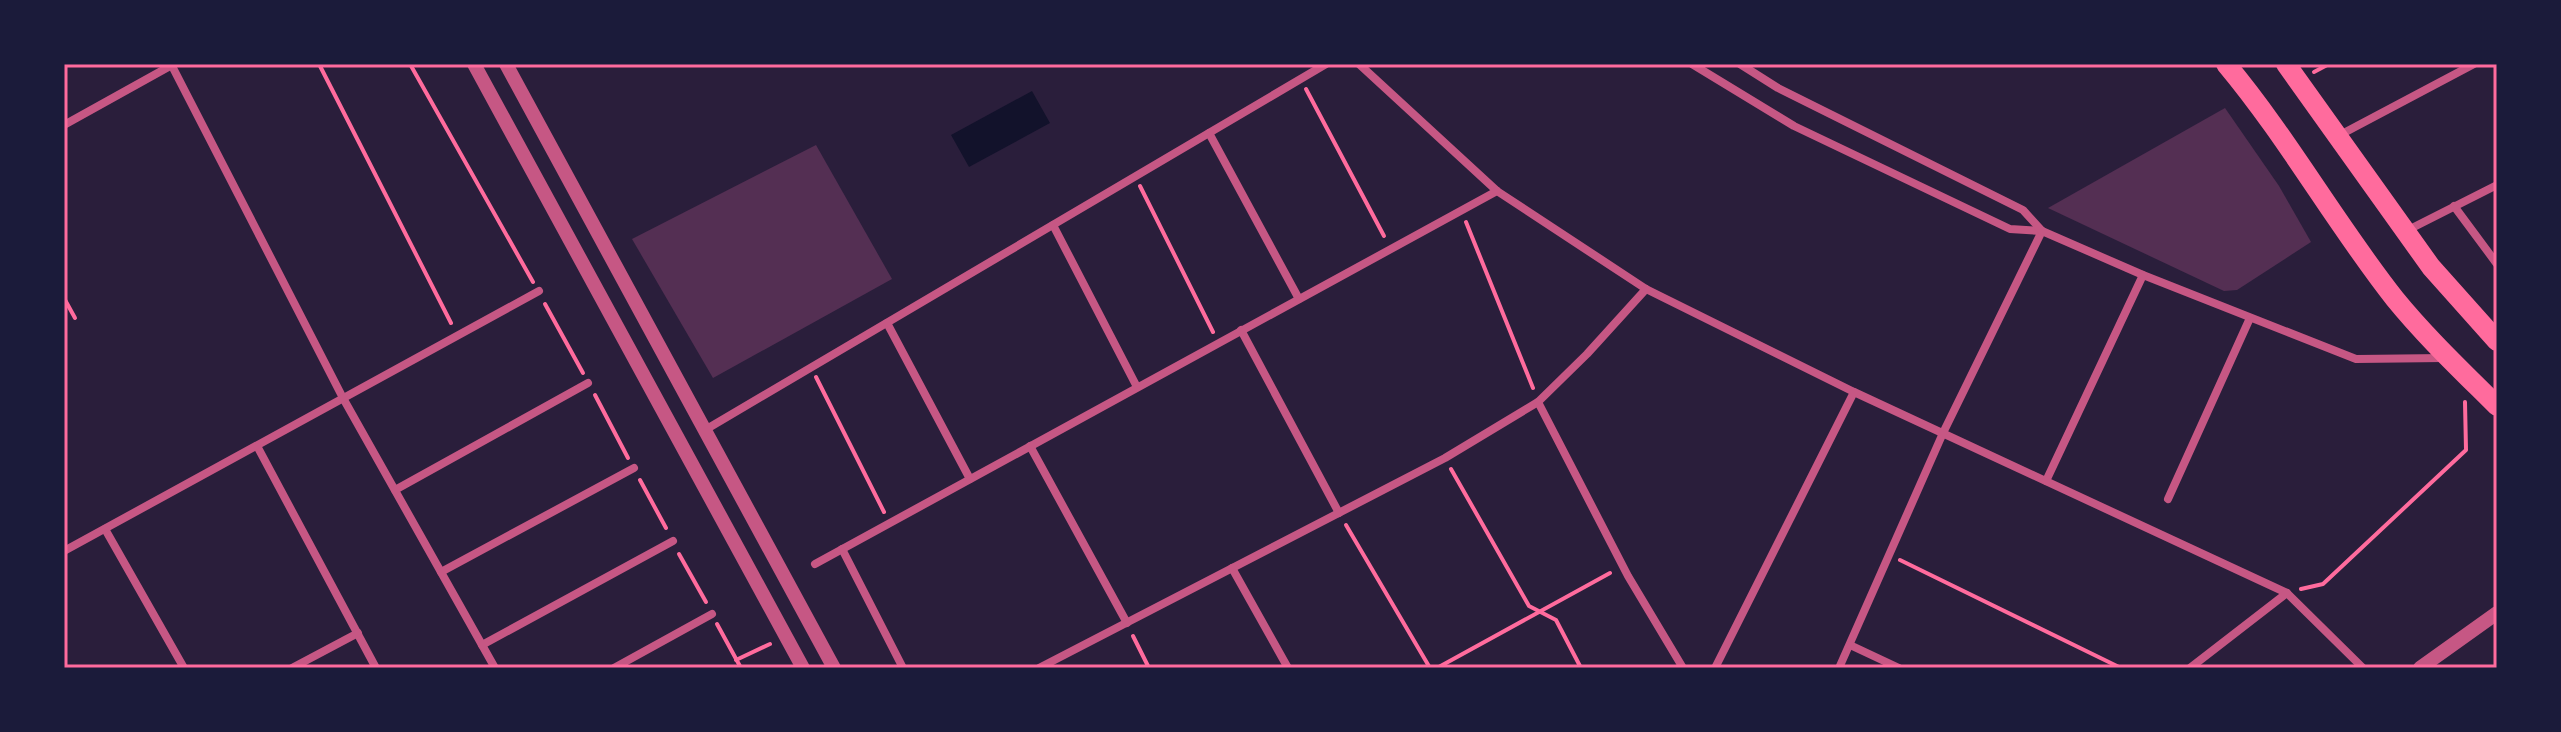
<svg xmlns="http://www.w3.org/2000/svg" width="2561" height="732" font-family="'Titillium Web',sans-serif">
<rect width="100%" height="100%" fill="#1b1b3a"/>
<!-- green -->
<rect fill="#2a1e3b" x="64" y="64" width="2433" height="604"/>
<!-- water -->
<polygon fill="#12122b" points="1032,91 1050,123 969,167 951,135"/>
<!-- building -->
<g fill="#542f53">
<polygon points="2225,108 2279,186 2311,242 2237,290 2224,291 2048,208"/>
<polygon points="816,145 892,279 713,378 632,239"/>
</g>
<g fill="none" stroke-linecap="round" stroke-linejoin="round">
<!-- path -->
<g stroke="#ff6b9d" stroke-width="4">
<polyline points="319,64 451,323"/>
<polyline points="410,64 533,282"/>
<polyline points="2314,72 2329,64"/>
<polyline points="1306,89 1384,236"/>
<polyline points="1140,186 1213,332"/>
<polyline points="1466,222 1533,388"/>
<polyline points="64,298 75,318"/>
<polyline points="545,304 583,373"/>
<polyline points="816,377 884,512"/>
<polyline points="595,395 628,458"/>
<polyline points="1451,469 1529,606 1556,620 1581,668"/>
<polyline points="640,480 666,528"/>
<polyline points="1346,525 1430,668"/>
<polyline points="679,554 706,602"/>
<polyline points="1900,560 2121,668"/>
<polyline points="2301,589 2323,584 2466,450 2465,402"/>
<polyline points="717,624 741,668"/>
<polyline points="1133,636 1149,668"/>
<polyline points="736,660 770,644"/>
<polyline points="1437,668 1610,573"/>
</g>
<!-- minor -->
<g stroke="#c65784" stroke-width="8">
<polyline points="171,64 343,398 495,668"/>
<polyline points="1359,64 1497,191 1646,289 1854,392 2287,593 2363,668"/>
<polyline points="1692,64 1794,126 2010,229 2042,231 1943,433 1839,668"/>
<polyline points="1740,64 1778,88 2023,210 2042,231 2143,275 2356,359 2444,358"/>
<polyline points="64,125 172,65"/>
<polyline points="1209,133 1299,299"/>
<polyline points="2338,136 2474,64"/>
<polyline points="2454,206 2497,264"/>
<polyline points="1053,225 1137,387"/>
<polyline points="2406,231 2497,185"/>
<polyline points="887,323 970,479"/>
<polyline points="1241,330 1339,513"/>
<polyline points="1538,402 1628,576 1683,668"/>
<polyline points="705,430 1326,64"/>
<polyline points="257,446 376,668"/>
<polyline points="1030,446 1127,623"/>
<polyline points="2046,481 2143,275"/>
<polyline points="395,490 588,383"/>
<polyline points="2168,499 2250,318"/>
<polyline points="105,529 184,668"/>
<polyline points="842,549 903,668"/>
<polyline points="64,551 539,291"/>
<polyline points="815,564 1497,191"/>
<polyline points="1232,568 1288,668"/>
<polyline points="441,572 634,468"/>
<polyline points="482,645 673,541"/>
<polyline points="1850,645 1899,668"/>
<polyline points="292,668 358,633"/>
<polyline points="614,668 712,614"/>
<polyline points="1039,668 1445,458 1538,402 1587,354 1646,289"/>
<polyline points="1715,668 1854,392"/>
<polyline points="2190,668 2287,593"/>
</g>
<!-- tertiary -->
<g stroke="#c65784" stroke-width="14">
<polyline points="474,64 803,668"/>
<polyline points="506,64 834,668"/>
<polyline points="2420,668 2497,613"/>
</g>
<!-- primary -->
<g stroke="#ff6b9d" stroke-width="20">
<path d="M2226,64c62,74 109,159 169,235 31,38 67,72 102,107"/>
<polyline points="2286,64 2431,267 2497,341"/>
</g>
</g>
<!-- border -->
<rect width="2561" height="732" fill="none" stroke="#1b1b3a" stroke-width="132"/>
<rect x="66" y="66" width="2429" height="600" fill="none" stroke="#ff6b9d" stroke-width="3"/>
</svg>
